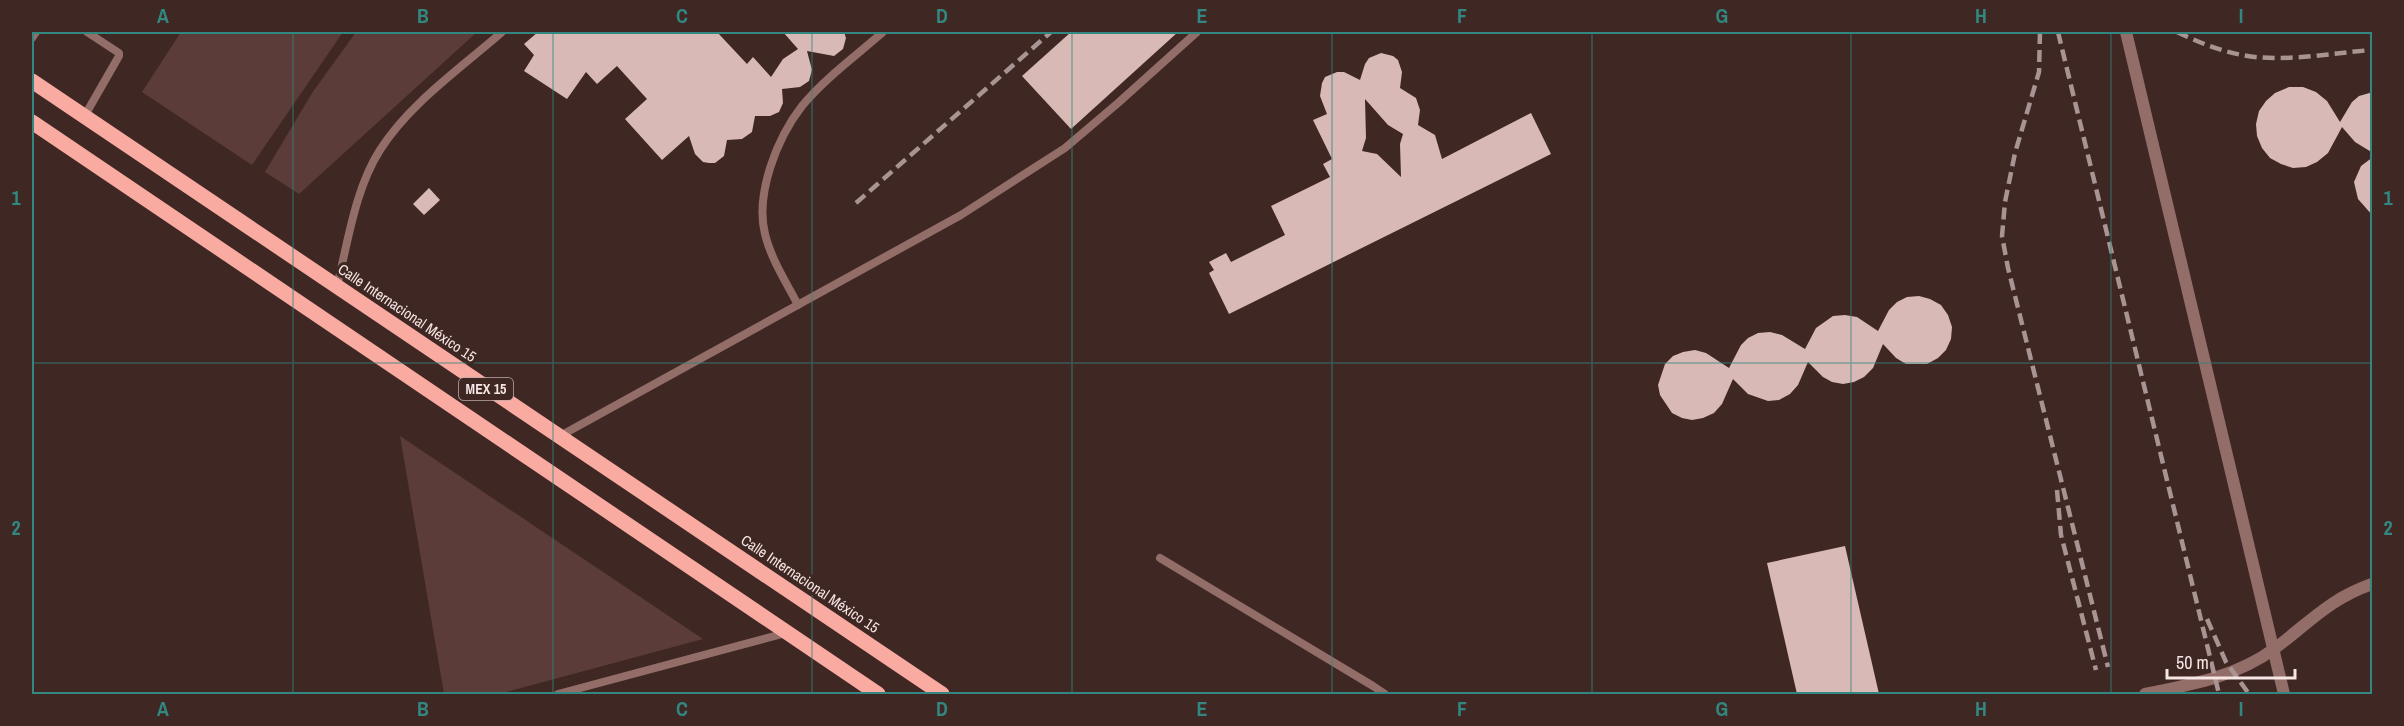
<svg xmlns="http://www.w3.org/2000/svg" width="2404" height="726" font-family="'Archivo Narrow',sans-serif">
<rect width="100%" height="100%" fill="#3f2724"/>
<!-- green -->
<g fill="#5b3c38">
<polygon points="181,32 343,32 252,165 142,92"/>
<polygon points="356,32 477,32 299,194 265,172 312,93"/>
<polygon points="400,436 703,639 499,694 444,694"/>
</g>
<!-- building -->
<g fill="#d8b9b5" fill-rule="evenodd">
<polygon points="538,32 717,32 747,64 753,57 771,77 783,59 798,49 783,32 844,32 846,38 843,49 834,56 807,51 812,70 809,81 800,87 782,89 783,103 779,112 770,116 755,116 752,132 742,139 727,140 724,156 715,163 709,163 703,162 695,154 689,136 662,160 625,119 647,99 617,66 597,84 586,72 567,99 524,71 534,55 524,44"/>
<polygon points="1071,32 1178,32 1071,129 1022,76"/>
<path d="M1381,53l12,3 5,4 4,12 -2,16 16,10 4,12 -2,15 17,10 7,24 89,-46 20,41 -322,160 -20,-41 5,-3 -5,-8 17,-9 5,9 54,-27 -14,-29 59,-29 -7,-13 9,-5 -19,-39 14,-6 -7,-18 2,-13 3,-6 12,-5h7l16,8 5,-16 4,-6zM1365,99l23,26 15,9 -3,10 1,33 -24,-23 -15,-3 4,-13z"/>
<polygon points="2289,87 2303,87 2316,92 2327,101 2340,122 2352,102 2359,96 2373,92 2373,153 2355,142 2342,127 2328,153 2317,162 2306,167 2293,168 2281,164 2270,158 2262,148 2257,136 2256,124 2259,111 2266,101 2275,93"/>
<polygon points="2373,157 2373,216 2358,199 2354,182 2361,166"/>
<polygon points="429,188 440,200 424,215 413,204"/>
<polygon points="1919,296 1930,299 1941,305 1948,315 1952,327 1951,339 1946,350 1938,358 1927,364 1906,364 1896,358 1883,344 1873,368 1864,377 1854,382 1843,384 1832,382 1823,377 1808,362 1798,385 1790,394 1779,400 1768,401 1748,394 1733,379 1722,404 1714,413 1703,418 1692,420 1682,418 1672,413 1660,395 1658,385 1665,364 1673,356 1683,352 1695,350 1706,353 1729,368 1741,345 1748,338 1758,333 1770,332 1782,335 1805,349 1816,328 1833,316 1845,315 1857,317 1878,331 1889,310 1897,302 1907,297"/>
<polygon points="1845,546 1879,694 1797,694 1767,563"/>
</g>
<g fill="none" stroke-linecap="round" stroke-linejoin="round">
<!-- service -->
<g stroke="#936d68" stroke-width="8">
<polyline points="32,38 36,32"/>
<polyline points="84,117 119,56 119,53 87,32"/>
<path d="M337,286c11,-44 18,-97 43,-136 30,-47 81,-82 122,-118"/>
<path d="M798,305c-12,-23 -27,-46 -33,-71 -10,-40 12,-96 37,-128 23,-28 55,-51 81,-74"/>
<polyline points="560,436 961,215 1065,148 1118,103 1197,32"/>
<polyline points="1160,558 1373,686 1385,694"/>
<polyline points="558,694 786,633"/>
</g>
<!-- tertiary -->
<g stroke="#936d68" stroke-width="12">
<polyline points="2126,32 2284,694"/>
<path d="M2145,694c44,-9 91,-17 129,-45 35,-26 55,-50 98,-65"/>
</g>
<!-- primary -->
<g stroke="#f9aaa1" stroke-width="15">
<polyline points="32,81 942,694"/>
<polyline points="32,122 878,694"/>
</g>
<!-- rail -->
<g stroke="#a89492" stroke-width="4.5" stroke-dasharray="12 6" stroke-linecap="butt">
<polyline points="2040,32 2039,72 2015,153 2005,202 2002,236 2008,268 2108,667"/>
<polyline points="2058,32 2219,694"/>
<path d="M2177,32c21,10 43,19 65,23 40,8 90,-2 130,-5"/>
<polyline points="856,203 1051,32"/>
<polyline points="2057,490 2061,535 2096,670"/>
<polyline points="2207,619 2226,662 2249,694"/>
</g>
</g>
<!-- grid -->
<path fill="none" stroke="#328780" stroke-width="1.5" stroke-opacity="0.55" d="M293,32v662M553,32v662M812,32v662M1072,32v662M1332,32v662M1592,32v662M1851,32v662M2111,32v662M32,363h2340"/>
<g text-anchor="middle" stroke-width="6" stroke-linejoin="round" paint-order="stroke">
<!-- shield labels -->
<rect fill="#3f2724" stroke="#bfadaa" stroke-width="1.5" x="459" y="378" width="54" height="22" rx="4.5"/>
<g font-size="14" font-weight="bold" fill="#f6e6e4">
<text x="486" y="394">MEX 15</text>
</g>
<!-- street labels -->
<g font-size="15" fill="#f6e6e4" stroke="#3f2724">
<text transform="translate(407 313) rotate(34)" y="5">Calle Internacional México 15</text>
<text transform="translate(810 584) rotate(34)" y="5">Calle Internacional México 15</text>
</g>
</g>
<!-- border -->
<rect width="2404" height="726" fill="none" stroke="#3f2724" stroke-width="66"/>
<!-- scale -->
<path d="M2167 669v9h128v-9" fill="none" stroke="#f6e6e4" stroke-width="3"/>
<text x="2176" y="669" font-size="18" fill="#f6e6e4" stroke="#3f2724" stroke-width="4.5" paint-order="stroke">50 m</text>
<rect x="33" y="33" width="2338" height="660" fill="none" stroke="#328780" stroke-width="2"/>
<g font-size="20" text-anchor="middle" font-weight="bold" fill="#328780">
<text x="163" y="23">A</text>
<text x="423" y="23">B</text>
<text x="682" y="23">C</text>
<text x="942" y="23">D</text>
<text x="1202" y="23">E</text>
<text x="1462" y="23">F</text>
<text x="1722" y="23">G</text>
<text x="1981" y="23">H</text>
<text x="2241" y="23">I</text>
<text x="16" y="205">1</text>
<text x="2388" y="205">1</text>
<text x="16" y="535">2</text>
<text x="2388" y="535">2</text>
<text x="163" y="716">A</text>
<text x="423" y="716">B</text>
<text x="682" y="716">C</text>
<text x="942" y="716">D</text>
<text x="1202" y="716">E</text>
<text x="1462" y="716">F</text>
<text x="1722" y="716">G</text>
<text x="1981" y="716">H</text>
<text x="2241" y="716">I</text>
</g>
</svg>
